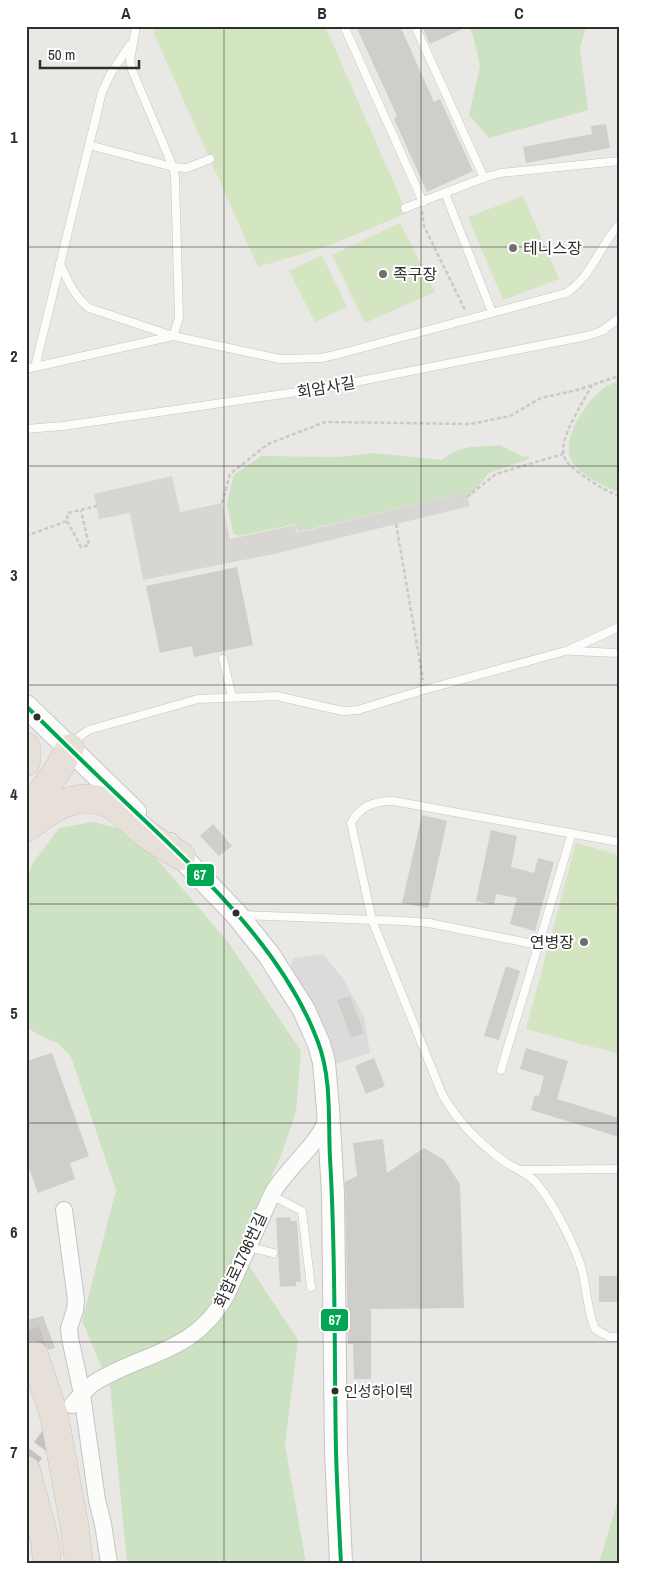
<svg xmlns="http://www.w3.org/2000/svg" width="645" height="1589" font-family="'Archivo Narrow','Noto Sans KR',sans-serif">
<rect width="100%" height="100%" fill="#eae8e5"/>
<!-- industrial -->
<polygon fill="#dcdadb" points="323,954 344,980 364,1017 370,1053 334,1064 290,973 291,963 294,958"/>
<!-- green -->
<g fill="#cce2c2">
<polygon points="469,26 586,26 580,48 588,110 489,138 469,115 480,66 473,35"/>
<path d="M619,381v111c-15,-5 -40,-18 -48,-32 -10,-21 14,-57 31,-70 5,-5 11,-7 17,-9z"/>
<path d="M500,445l23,12 5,-1 1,3 -40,14 -14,17 -6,6 -3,-4 -168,40 -3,-8 -57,12 -5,-3 -6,-29 5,-22 2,-7 27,-19 77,1 35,-4 69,7c22,-17 33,-12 58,-15z"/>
<polygon points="93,822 134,832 228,942 301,1051 296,1112 280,1158 238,1249 298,1340 285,1445 306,1563 127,1563 110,1387 82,1321 116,1190 71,1057 59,1044 35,1033 26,1026 26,879 33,863 59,828"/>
<polygon points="619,1497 619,1563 599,1563"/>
</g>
<!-- pitch -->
<g fill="#d4e5c1">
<polygon points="156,26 325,26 407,213 328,246 258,267 154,34"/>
<polygon points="523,196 559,279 503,300 468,217"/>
<polygon points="400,223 435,292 365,323 332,255"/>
<polygon points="322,255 347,307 315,322 289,271"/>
<polygon points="576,843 619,855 619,1054 526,1029"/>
</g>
<!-- plaza -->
<polygon fill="#d8d6d3" points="172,476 180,512 222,503 230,539 295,525 297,533 466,492 470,506 274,554 143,580 130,513 99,519 94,494"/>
<!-- building -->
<g fill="#d0cecb">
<polygon points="356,26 400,26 434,102 440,99 473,171 427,192 394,119 397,116"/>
<polygon points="422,26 469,26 430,44"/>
<polygon points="606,124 610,148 526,163 523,147 592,134 591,126"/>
<polygon points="237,567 253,645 194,657 192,646 160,653 146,586"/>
<polygon points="422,815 447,821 428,908 402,903"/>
<polygon points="213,824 232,846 219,856 200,836"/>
<polygon points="491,830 517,836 511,867 534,873 538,858 554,862 535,931 510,924 517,898 496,894 494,905 476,901"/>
<polygon points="506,966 520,971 499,1040 484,1036"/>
<polygon points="350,996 364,1033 351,1038 337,1000"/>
<polygon points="526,1048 568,1061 557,1099 619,1118 619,1137 531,1110 535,1095 539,1096 544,1076 520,1069"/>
<polygon points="52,1053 89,1156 70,1163 75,1179 38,1193 26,1160 26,1061"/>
<polygon points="374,1058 385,1086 366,1094 355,1066"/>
<polygon points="383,1139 387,1173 424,1148 444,1160 460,1184 464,1308 371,1309 371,1379 354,1379 353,1344 348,1344 345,1182 357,1176 353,1143"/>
<polygon points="290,1217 291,1221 297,1221 301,1282 296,1282 296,1286 280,1287 276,1218"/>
<rect x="599" y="1276" width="20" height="26"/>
<polygon points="43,1316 55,1348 49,1350 45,1344 38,1340 26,1342 26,1320"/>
</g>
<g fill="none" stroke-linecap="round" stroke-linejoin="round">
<!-- street-tunnel -->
<polyline stroke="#c4c3c0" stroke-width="16" stroke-dasharray="16 8" stroke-linecap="butt" points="26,1466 57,1425"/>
<!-- highway-tunnel -->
<polyline stroke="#c4c3c0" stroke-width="28" stroke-dasharray="28 14" stroke-linecap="butt" points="26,1331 34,1355"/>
<!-- lane casing -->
<g stroke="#c5c4c4" stroke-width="9">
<g id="lane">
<polyline points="344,26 423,202"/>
<polyline points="415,26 484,178"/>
<polyline points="89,145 173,167 187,168 210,159"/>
<polyline points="445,193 492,312"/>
<polyline points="405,208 486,177 501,173 619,161"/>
<path d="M60,264c8,17 14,32 29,44l84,28 107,23 41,-1 18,-4 227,-61c26,-16 33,-47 53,-68"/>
<polyline points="35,367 102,92 111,73 130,45"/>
<polyline points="26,369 173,336 179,318 175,177 173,167 132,70 130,60 136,26"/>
<polyline points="26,429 63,426 325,388 587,336 602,331 619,318"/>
<polyline points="571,651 619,653"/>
<polyline points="223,659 232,697"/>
<polyline points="73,744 80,736 89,730 198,699 277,696 329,708 344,711 358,710 420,691 569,650 619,627"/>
<path d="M619,842l-226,-41c-19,0 -33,5 -42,22l21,97 70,174c14,25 36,48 59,65 12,9 28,14 37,26 16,20 37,60 44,85 5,20 5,40 13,59l14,8h10"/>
<polyline points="242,915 403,921 429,923 538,945"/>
<polyline points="501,1070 572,833"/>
<polyline points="521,1170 619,1169"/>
<polyline points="271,1195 302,1211 311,1287"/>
<polyline points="248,1247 273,1253"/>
</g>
</g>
<!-- street casing -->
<g stroke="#c5c4c4" stroke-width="18">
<g id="street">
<polyline points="64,1210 76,1300 75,1310 69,1328 70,1338 82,1394 97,1500 103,1524 109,1563"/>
<path d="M72,1405c7,-8 15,-18 25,-24 49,-29 98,-29 129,-85l47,-104c16,-26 43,-45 55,-74"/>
</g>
</g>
<!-- secondary casing -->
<g stroke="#c5c4c4" stroke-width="24">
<g id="secondary">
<polyline points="26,706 135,812"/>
<polyline points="169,844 237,915 269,955 304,1010 319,1044 324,1062 328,1110 333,1193 336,1451 341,1563"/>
</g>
</g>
<!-- highway casing -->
<g stroke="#c6c5c4" stroke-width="29">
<g id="highway">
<polyline points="26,747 26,762"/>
<polyline points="26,815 59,768 70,748"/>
<path d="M26,828c25,-20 55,-41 87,-22 12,8 21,19 32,27 12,9 24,16 36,23"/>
<polyline points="34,1355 54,1415 74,1523 79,1563"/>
<polyline points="26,1470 45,1541 47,1563"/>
</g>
</g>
<!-- path -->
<g stroke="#c9c9c8" stroke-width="2.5" stroke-dasharray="4 2.5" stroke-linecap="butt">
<polyline points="422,211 424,226 465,310"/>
<path d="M592,385c-8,16 -34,54 -28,71 3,9 11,13 18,19 12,8 23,16 37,21"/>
<polyline points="467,497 496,474 563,454"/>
<polyline points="222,503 230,474 268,444 325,422 470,424 510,416 541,398 577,390 619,376"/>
<polyline points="67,521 81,547 89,545 81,511"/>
<polyline points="396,524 423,680"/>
<polyline points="26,536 67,521 68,513 97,506"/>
</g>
<!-- lane -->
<use href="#lane" stroke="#fcfcfb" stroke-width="8"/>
<!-- street -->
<use href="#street" stroke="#fcfcfb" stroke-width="16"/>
<!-- secondary -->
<use href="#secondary" stroke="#fcfcfb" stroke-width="22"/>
<!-- highway -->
<use href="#highway" stroke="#e7e0d8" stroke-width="28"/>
<!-- bus-1 casing -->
<g stroke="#fff" stroke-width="8">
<path id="bus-1" d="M26,706c32,31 63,62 95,92 73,70 161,147 197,244 14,37 10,79 12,116 6,98 4,195 6,293 1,37 3,74 5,112"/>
</g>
<!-- bus-1 -->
<use href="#bus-1" stroke="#00a651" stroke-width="4"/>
</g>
<!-- grid -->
<path fill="none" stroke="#2e2e2e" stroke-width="1" stroke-opacity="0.55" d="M224,26v1537M421,26v1537M26,247h593M26,466h593M26,685h593M26,904h593M26,1123h593M26,1342h593"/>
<!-- markers -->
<g fill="#706f6e" stroke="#fff" stroke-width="2">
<circle cx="513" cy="248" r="5"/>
<circle cx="383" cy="274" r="5"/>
<circle cx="584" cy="942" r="5"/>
</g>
<g fill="#2e2e2e" stroke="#fff" stroke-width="2">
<circle cx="37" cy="717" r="4.5"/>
<circle cx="236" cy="913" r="4.5"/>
<circle cx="335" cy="1391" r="4.5"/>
</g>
<g text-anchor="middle" stroke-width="4" stroke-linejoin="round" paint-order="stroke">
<!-- bus labels -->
<g font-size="15" fill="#2e2e2e" stroke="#fff" text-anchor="start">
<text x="344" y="1397">인성하이텍</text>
</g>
<!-- poi labels -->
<g font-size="16" fill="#2e2e2e" stroke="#fff" text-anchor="start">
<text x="523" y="254">테니스장</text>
<text x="393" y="280">족구장</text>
<text x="574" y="948" text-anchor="end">연병장</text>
</g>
<!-- street labels -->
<g font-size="16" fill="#2e2e2e" stroke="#fff">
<text transform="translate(326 387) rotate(-10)" y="6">회암사길</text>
<text transform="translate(240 1260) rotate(-65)" y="6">화합로1796번길</text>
</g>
</g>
<g stroke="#fff" stroke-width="2">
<rect x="186" y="863" width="29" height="24" rx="5" fill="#00a651"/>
<rect x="320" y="1308" width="29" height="24" rx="5" fill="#00a651"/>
</g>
<g font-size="14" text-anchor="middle" font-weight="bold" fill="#fff">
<text x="200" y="880">67</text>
<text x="335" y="1325">67</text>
</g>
<!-- border -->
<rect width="645" height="1589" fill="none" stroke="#ffffff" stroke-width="55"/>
<!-- scale -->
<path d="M40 60v8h99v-8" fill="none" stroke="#2e2e2e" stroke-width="2.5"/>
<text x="48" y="60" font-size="15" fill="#2e2e2e" stroke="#ffffff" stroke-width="4" paint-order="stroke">50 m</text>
<rect x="28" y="28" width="590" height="1534" fill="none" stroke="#2e2e2e" stroke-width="2"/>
<g font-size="16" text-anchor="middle" font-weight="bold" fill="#2e2e2e">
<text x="126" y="19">A</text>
<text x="322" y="19">B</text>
<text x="519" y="19">C</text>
<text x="14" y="143">1</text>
<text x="14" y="362">2</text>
<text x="14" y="581">3</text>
<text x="14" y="800">4</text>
<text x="14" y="1019">5</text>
<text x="14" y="1238">6</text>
<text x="14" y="1458">7</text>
</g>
</svg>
